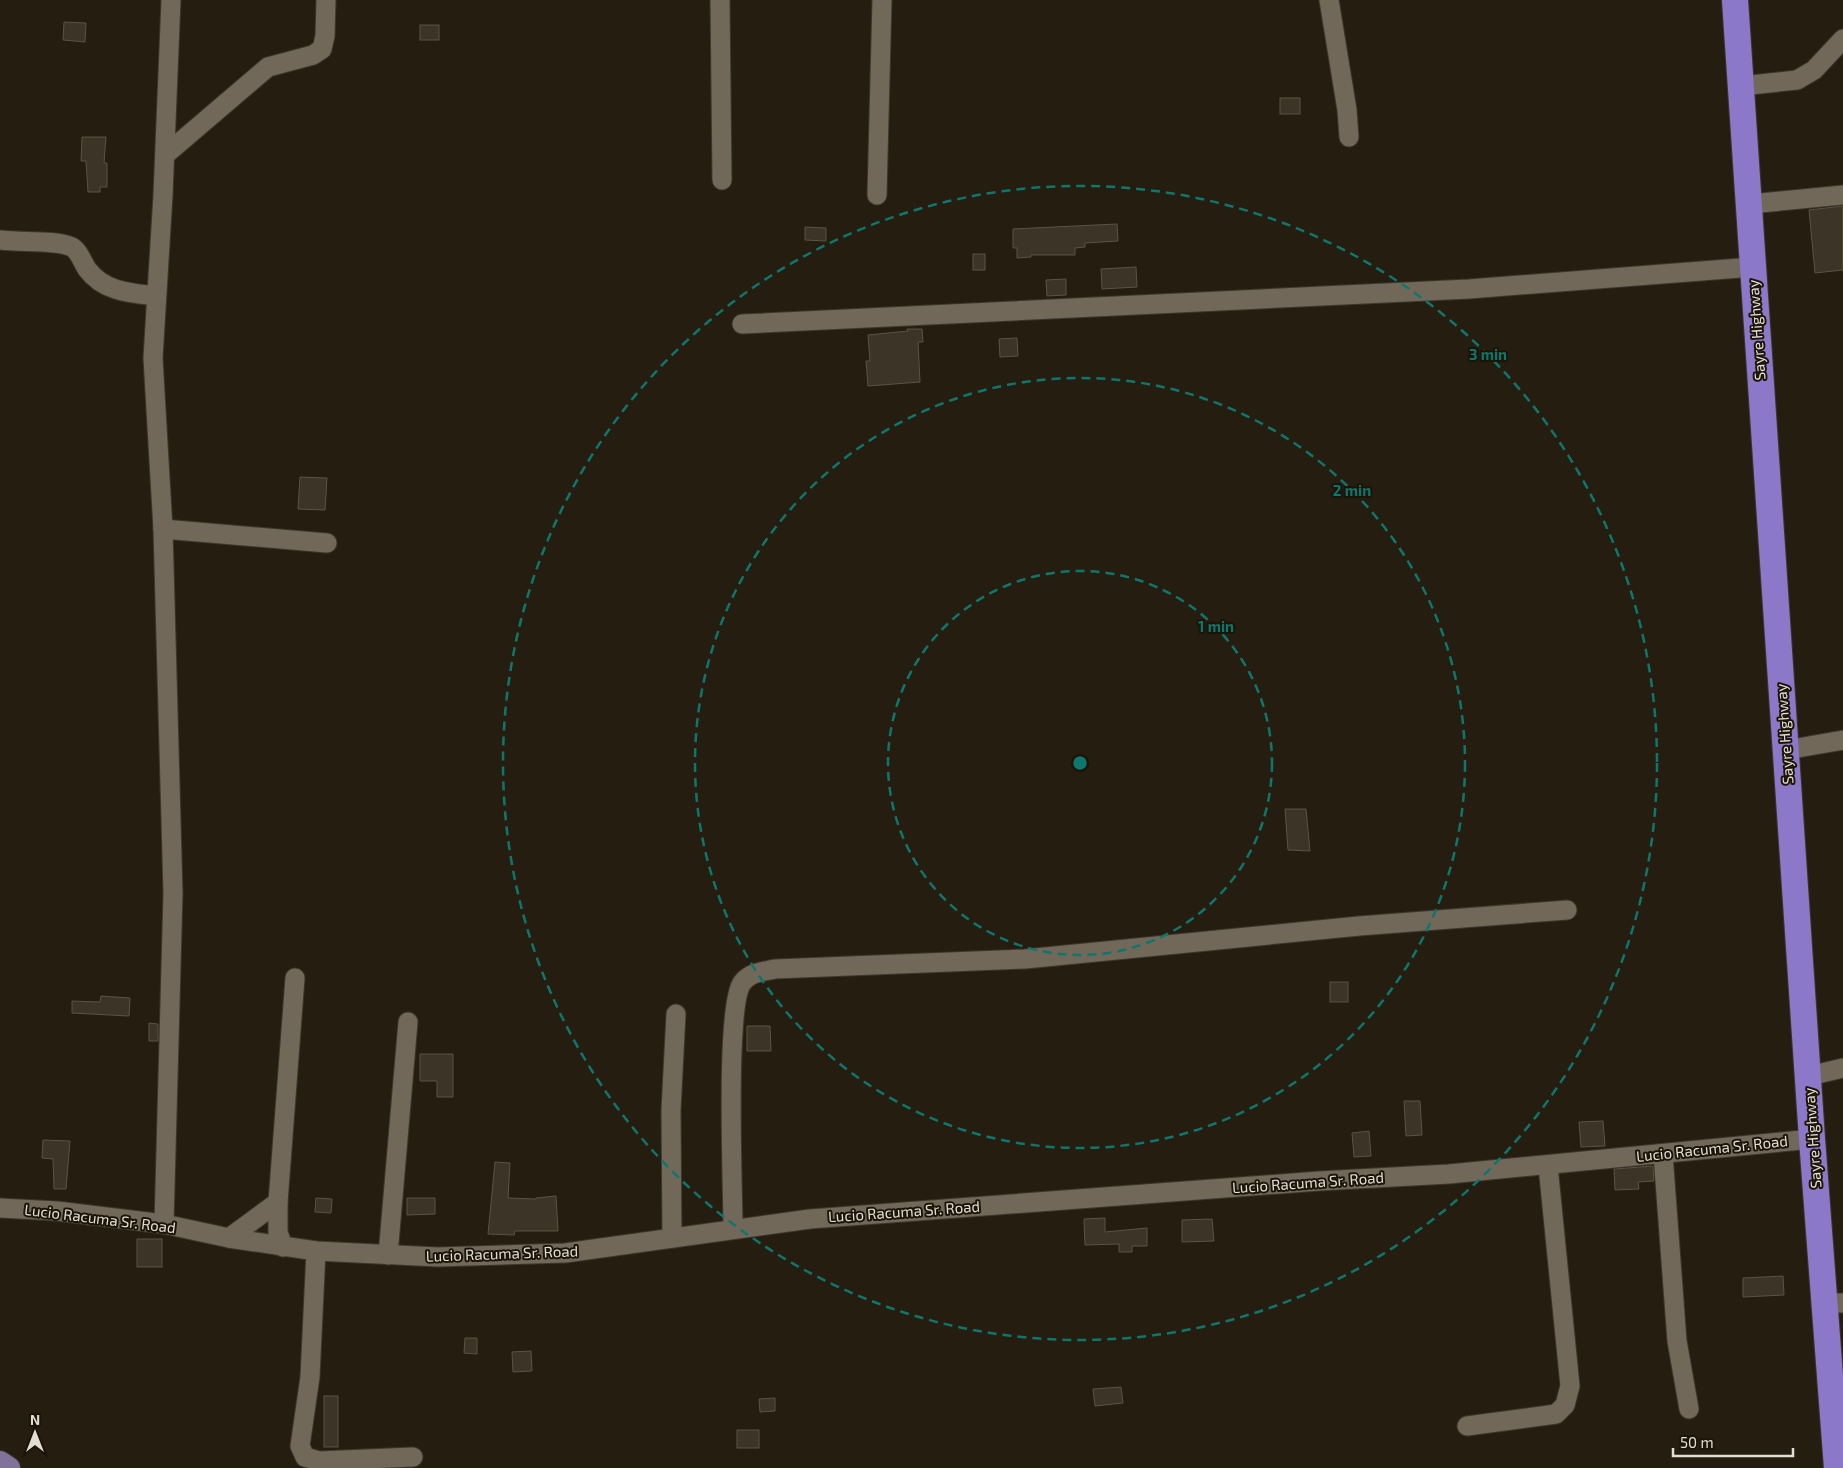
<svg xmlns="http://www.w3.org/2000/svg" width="1843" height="1468" font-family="'Exo 2',sans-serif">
<rect width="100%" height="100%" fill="#251e10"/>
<!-- building -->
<g fill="#3c3426" stroke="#5b5343">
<polygon points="64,22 86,23 85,42 63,40"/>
<rect x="420" y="25" width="19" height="15"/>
<rect x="1280" y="98" width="20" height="16"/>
<polygon points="82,137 106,137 104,163 107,163 107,187 100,187 100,192 88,192 86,161 81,161"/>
<polygon points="1843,206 1843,270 1815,273 1809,210"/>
<polygon points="1117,224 1118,241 1085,243 1085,247 1075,248 1075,255 1031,255 1031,257 1017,258 1017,248 1013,248 1013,229"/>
<polygon points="805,227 826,228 826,241 805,240"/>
<rect x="973" y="254" width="12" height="16"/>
<polygon points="1136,267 1137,287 1102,289 1101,269"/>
<polygon points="1066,279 1066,295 1047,296 1046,280"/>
<polygon points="907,329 922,329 923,342 918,342 920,382 868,386 866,361 870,361 868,335 908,331"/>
<polygon points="1017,338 1018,356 1000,357 999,339"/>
<polygon points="300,477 327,478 325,510 298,509"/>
<polygon points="1285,809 1306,809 1310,851 1288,850"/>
<rect x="1330" y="982" width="18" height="20"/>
<polygon points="101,996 130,998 129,1016 72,1013 72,1001 100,1002"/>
<polygon points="149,1023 158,1024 158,1041 149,1041"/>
<polygon points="747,1026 770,1026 771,1051 747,1051"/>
<polygon points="420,1054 453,1054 453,1097 437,1097 437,1081 420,1081"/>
<polygon points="1404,1101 1420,1101 1422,1135 1406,1136"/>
<polygon points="1603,1121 1605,1146 1581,1147 1579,1122"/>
<polygon points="1369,1131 1371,1156 1354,1157 1352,1133"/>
<polygon points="43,1140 70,1141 66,1189 54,1189 53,1159 42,1158"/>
<polygon points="495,1162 510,1163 508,1198 536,1199 536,1198 556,1196 558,1231 515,1231 514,1235 488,1234"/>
<polygon points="1653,1166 1654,1181 1638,1182 1639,1189 1615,1190 1614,1169"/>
<polygon points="316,1198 332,1199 331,1213 315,1212"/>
<polygon points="407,1198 435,1198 435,1214 407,1215"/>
<polygon points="1105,1218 1105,1232 1147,1228 1147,1246 1132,1246 1132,1252 1119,1252 1119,1244 1085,1245 1084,1219"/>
<polygon points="1212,1219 1214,1241 1182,1242 1182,1220"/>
<rect x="137" y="1239" width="25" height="28"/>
<polygon points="1783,1276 1784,1295 1743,1297 1743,1278"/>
<polygon points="465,1338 477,1338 477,1354 464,1353"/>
<polygon points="531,1351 532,1371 513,1372 512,1352"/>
<polygon points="1121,1387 1123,1403 1095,1406 1093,1389"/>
<rect x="324" y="1396" width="14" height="51"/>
<polygon points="775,1398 775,1411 760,1412 759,1399"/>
<rect x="737" y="1430" width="22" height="18"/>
</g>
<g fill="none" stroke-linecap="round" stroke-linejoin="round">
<!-- minor casing -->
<g stroke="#3d372f" stroke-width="21">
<g id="minor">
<polyline points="720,0 722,180"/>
<polyline points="1329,0 1347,110 1349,137"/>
<polyline points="1741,86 1797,80 1814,70 1843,39"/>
<polyline points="165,155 268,67 313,55 322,49 325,36 326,0"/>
<polyline points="877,195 882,0"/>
<polyline points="1750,204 1843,195"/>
<path d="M0,240c21,3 54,-1 72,7 7,4 11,16 15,22 17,23 43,24 69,27"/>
<polyline points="742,324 1469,289 1753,267"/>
<polyline points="163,529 327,543"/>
<polyline points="1786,750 1843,740"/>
<polyline points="1809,1076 1843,1068"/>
<polyline points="1663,1154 1677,1341 1689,1409"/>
<polyline points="0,1208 57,1211 164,1224 229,1238 316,1251 438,1257 565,1253 810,1219 1319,1181 1449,1174 1812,1139"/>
<polyline points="164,1224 173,893 163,529 153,358 163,195 171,0"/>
<path d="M733,1229c0,-40 -8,-221 9,-246 8,-11 20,-11 33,-14l250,-10 334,-33 208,-16"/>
<polyline points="229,1238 278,1202"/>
<polyline points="672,1238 671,1110 676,1014"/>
<polyline points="283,1247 278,1232 278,1202 295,978"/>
<polyline points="316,1251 310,1377 300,1446 305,1457 319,1461 413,1457"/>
<polyline points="388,1255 408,1022"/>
<polyline points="1826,1303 1843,1303"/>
<polyline points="1467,1426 1556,1414 1565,1405 1570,1386 1548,1166"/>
</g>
</g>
<!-- major casing -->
<g stroke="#3d372f" stroke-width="24">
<polyline id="major" points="0,1462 9,1468"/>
</g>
<!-- highway casing -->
<g stroke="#3d372f" stroke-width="28">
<polyline id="highway" points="1735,0 1812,1139 1837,1468"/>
</g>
<!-- minor -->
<use href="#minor" stroke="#716859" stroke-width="19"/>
<!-- major -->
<use href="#major" stroke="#81729c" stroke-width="22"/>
<!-- highway -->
<use href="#highway" stroke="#8c78c8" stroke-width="26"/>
</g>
<!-- distance rings -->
<g fill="none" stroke="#0f766e" stroke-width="2.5" stroke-dasharray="9 6">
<circle cx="1080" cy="763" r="192"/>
<circle cx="1080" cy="763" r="385"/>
<circle cx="1080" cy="763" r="577"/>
</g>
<g text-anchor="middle" stroke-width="4" stroke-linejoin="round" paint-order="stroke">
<!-- street labels -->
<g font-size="15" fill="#e2ddd4" stroke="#1b1407">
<text transform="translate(1757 330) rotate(-94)" y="5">Sayre Highway</text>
<text transform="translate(1785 734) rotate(-94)" y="5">Sayre Highway</text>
<text transform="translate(1813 1138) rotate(-94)" y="5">Sayre Highway</text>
<text transform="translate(1712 1149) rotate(-6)" y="5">Lucio Racuma Sr. Road</text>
<text transform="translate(1308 1183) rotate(-4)" y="5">Lucio Racuma Sr. Road</text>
<text transform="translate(904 1212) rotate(-4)" y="5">Lucio Racuma Sr. Road</text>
<text transform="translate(100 1219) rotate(7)" y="5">Lucio Racuma Sr. Road</text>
<text transform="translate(502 1254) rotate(-2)" y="5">Lucio Racuma Sr. Road</text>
</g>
</g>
<circle cx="1080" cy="763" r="8" fill="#0f766e" stroke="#1b1407" stroke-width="2.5"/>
<g font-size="15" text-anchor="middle" font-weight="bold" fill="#0f766e" stroke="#1b1407" stroke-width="4" stroke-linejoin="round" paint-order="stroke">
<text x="1488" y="360">3 min</text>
<text x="1352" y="496">2 min</text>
<text x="1216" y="632">1 min</text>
</g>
<!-- north arrow -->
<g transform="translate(35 1433)" stroke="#1b1407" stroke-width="4" paint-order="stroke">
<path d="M0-4L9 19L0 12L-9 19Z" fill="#e2ddd4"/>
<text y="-8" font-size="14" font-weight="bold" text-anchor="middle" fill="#e2ddd4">N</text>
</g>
<!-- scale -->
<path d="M1673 1448v8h120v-8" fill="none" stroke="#e2ddd4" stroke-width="2.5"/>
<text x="1680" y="1448" font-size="15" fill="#e2ddd4" stroke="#1b1407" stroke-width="4" paint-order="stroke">50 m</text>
</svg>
